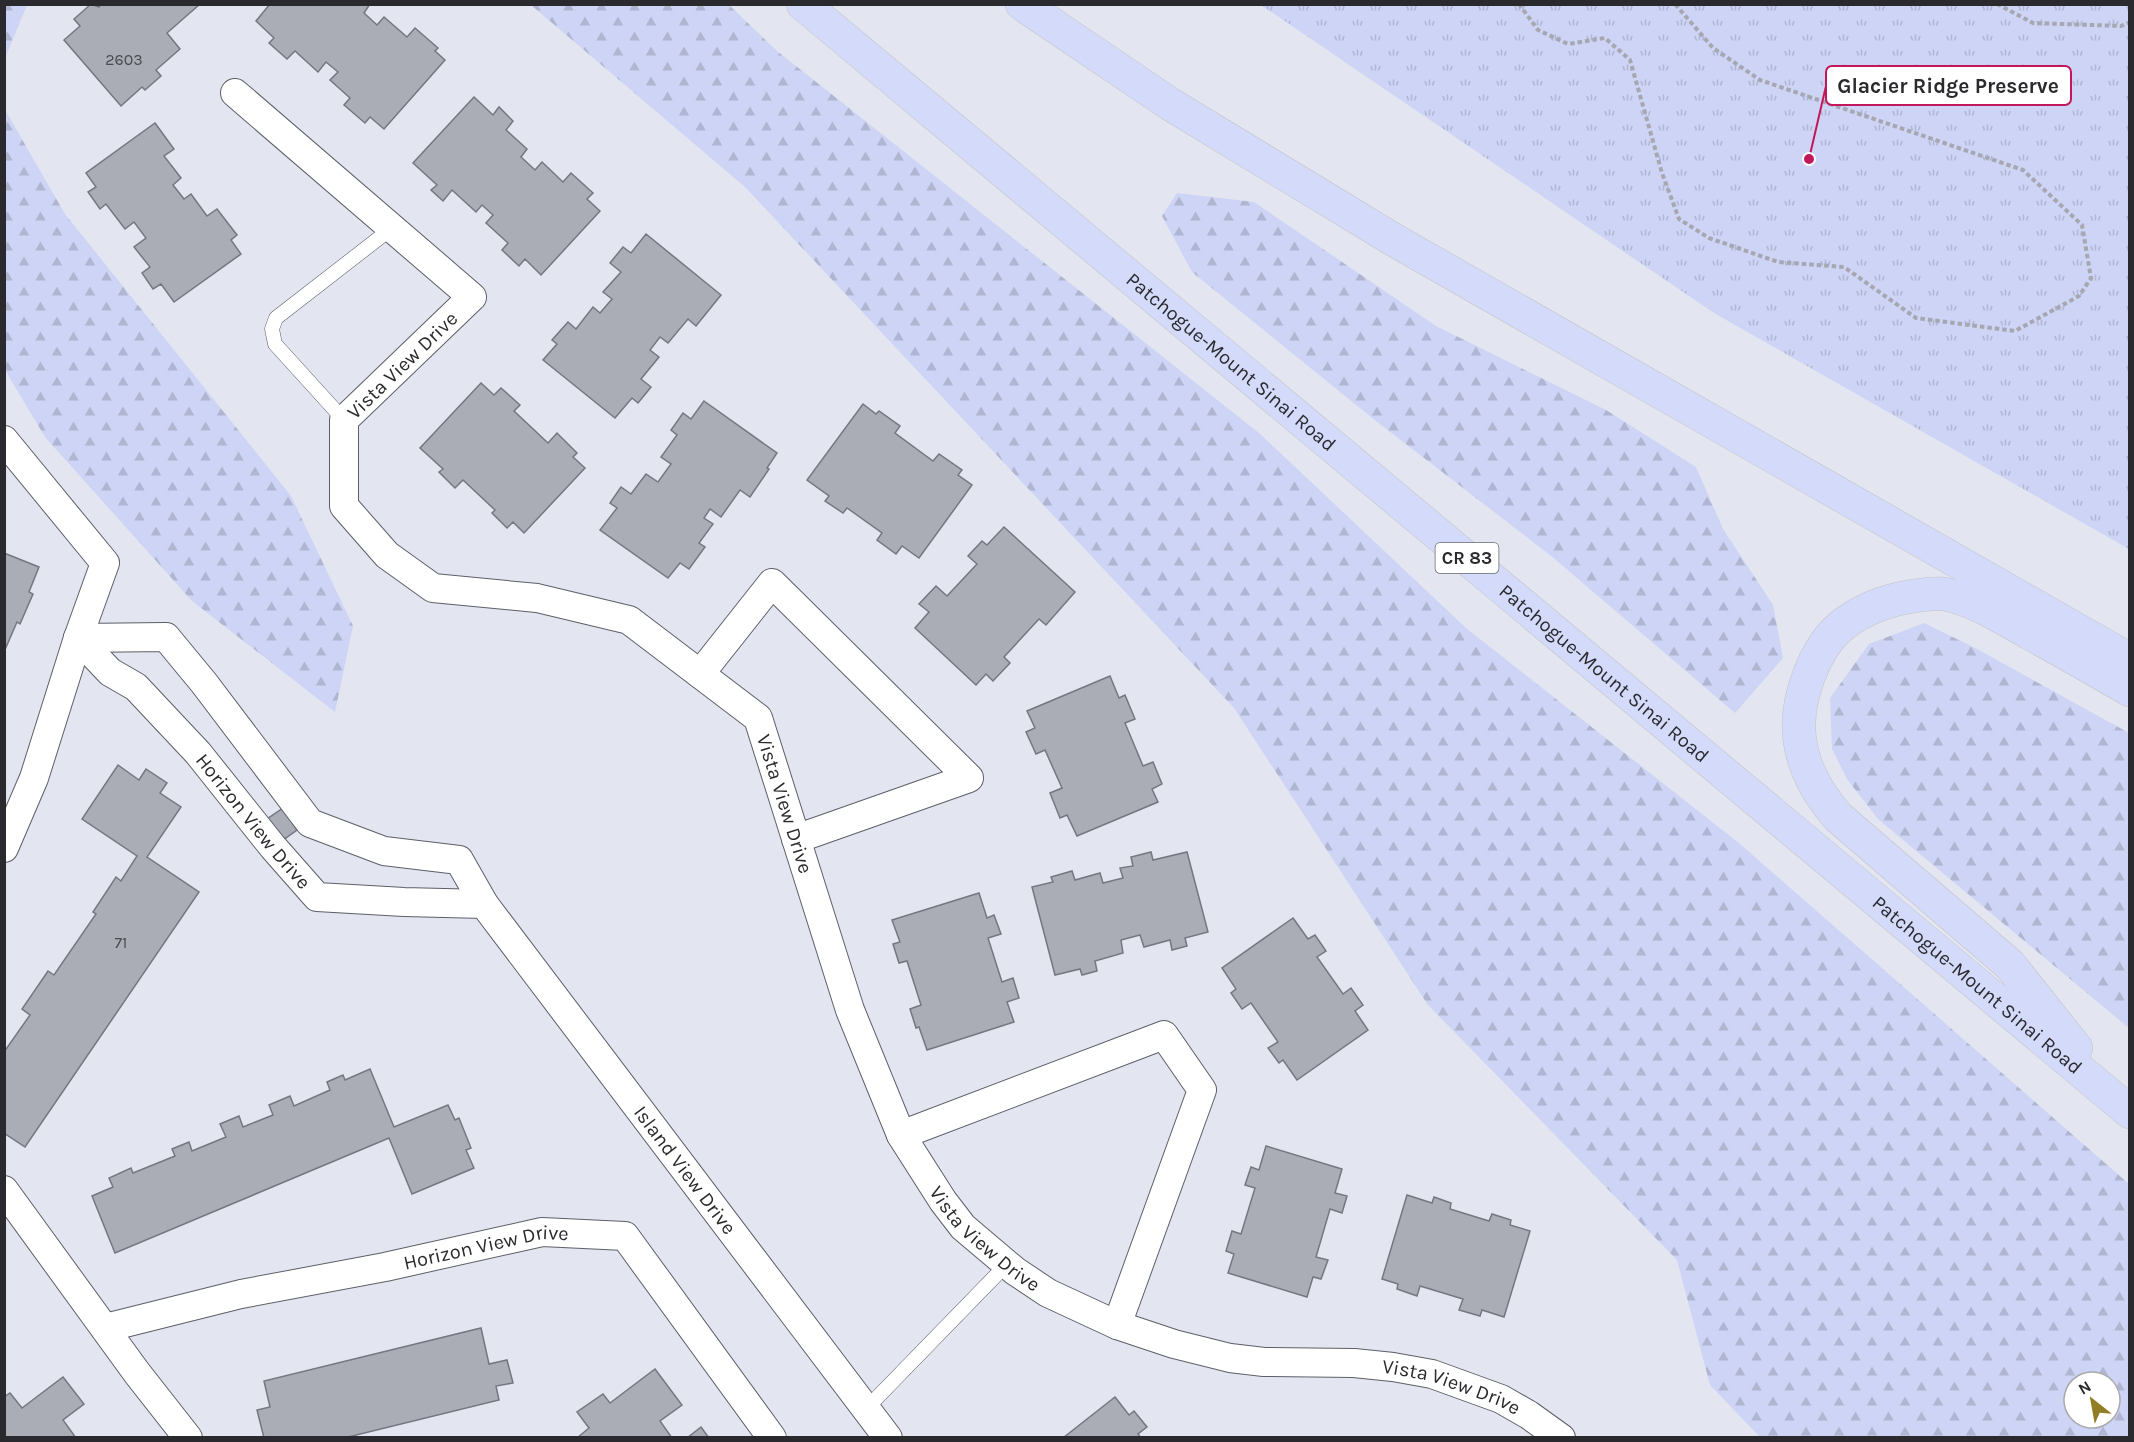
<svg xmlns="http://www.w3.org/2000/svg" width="2134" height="1442" font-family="Karla,sans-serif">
<defs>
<pattern id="forest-firs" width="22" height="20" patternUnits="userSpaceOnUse" patternTransform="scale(1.5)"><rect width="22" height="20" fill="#cdd4f5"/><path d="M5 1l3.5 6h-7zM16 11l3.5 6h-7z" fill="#b0b6d2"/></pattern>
<pattern id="park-tufts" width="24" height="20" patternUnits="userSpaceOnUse" patternTransform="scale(1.5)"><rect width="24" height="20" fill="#cdd4f5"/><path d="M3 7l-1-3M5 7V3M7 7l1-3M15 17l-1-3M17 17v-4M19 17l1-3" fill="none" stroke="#b0b6d2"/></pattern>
</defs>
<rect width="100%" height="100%" fill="#e3e5f0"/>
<!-- forest -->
<g fill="url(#forest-firs)" fill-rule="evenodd">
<polygon points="5,4 27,5 5,58 4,5"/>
<path d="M531,5h198l48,46 482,382 207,195 274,216 389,340v253h-369l-50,-52 -33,-125 -249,-255 -194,-297 -489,-521zM2074,1382h36v36h-36z"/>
<polygon points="4,108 65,214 291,496 353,626 335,712 192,601 45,437 5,370"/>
<polygon points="1177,193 1254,202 1436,326 1606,410 1696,467 1723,529 1773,605 1783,658 1735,713 1550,555 1376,421 1192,272 1162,216"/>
<polygon points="1924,623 1977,649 2129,733 2129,1028 1878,819 1847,779 1832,749 1830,698 1869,644"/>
</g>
<!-- park -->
<polygon fill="url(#park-tufts)" points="1261,5 2129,5 2129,549 1714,313"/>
<!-- building -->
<g fill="#aaadb6" stroke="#757780" stroke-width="1.5">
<polygon points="91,4 99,7 101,4 200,4 167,33 180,49 156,70 161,76 145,90 142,87 121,106 64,40 80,26 74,19"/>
<polygon points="270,4 370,4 364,13 377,25 384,17 407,37 415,28 438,48 435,51 445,60 384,129 370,117 365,123 344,105 350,98 330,80 338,72 326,62 318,72 295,51 287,59 269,43 274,38 256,21"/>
<polygon points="474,97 493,115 499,107 513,121 506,130 527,149 521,157 535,170 542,162 563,182 571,173 593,193 587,199 600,211 541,275 525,259 519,266 502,250 508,243 486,223 493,215 482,205 476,212 452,190 443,201 431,190 437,185 413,163"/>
<polygon points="155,123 174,149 164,156 181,178 173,185 184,199 191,194 207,216 217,209 237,235 231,240 241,254 174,302 161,284 153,289 142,273 150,267 134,247 146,238 134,222 125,229 106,204 100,209 88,192 96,187 86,173"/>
<polygon points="646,234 721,295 696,326 688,319 668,343 660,337 650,350 659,357 641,379 651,387 638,403 632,398 615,418 543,360 557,344 552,340 568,322 576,329 593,307 600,313 612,299 603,292 621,272 610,263 623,247 631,253"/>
<polygon points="481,383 494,395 501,388 520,405 514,411 548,443 557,433 577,453 573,457 585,468 524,533 513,522 507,528 492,513 495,510 463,480 455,488 439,472 443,469 420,448"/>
<polygon points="704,401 777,453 767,468 769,469 750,497 740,490 721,517 710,509 704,518 713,524 699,543 705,547 689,569 680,563 668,578 600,530 617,508 610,503 621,487 631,494 646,474 658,482 671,464 661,457 677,435 671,430 683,413 691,419"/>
<polygon points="863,404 876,414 879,411 900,426 895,433 933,461 939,454 962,470 958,475 972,485 919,558 902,546 896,554 877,540 882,533 847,508 843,513 825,501 829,496 807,480"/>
<polygon points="1004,527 1075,592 1046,625 1039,619 1004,657 1010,663 993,681 986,674 976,685 915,628 929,612 919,604 936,586 947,596 977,564 968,556 982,541 987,545"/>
<polygon points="4,553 39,567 29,592 33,594 20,624 17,622 4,652"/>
<polygon points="1110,676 1119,698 1125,695 1135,719 1125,723 1143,766 1153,762 1162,784 1152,789 1158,802 1077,836 1067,815 1060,818 1050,793 1062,788 1045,750 1036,754 1026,732 1035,728 1027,711"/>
<polygon points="118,765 139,780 146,769 167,783 160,793 181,807 147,857 199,892 25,1147 4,1133 4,1052 30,1015 22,1009 48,971 54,975 96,914 93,912 116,877 121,881 137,856 82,819"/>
<polygon points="283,808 297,830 279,843 264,821"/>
<polygon points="1151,852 1153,860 1187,852 1208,932 1185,938 1187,946 1172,950 1170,940 1144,947 1140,935 1121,940 1123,953 1095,961 1097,971 1082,975 1080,969 1055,975 1032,887 1053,882 1051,877 1072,871 1075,880 1100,873 1103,883 1123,878 1120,868 1133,866 1131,857"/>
<polygon points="979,893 987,918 994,915 1001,934 988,938 1002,982 1013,978 1019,998 1007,1002 1014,1022 927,1050 919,1027 916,1028 910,1009 921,1005 907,961 899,963 893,944 900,942 892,920"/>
<polygon points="1293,918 1308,939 1315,935 1326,951 1317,957 1343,994 1351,988 1363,1005 1355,1011 1368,1030 1297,1080 1283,1060 1279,1063 1268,1048 1278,1042 1251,1003 1242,1009 1231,993 1236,989 1222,968"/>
<polygon points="370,1069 394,1127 448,1105 455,1120 459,1118 471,1148 466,1150 474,1168 412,1194 389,1138 115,1253 92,1196 113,1187 109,1178 131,1168 133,1173 175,1156 172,1149 189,1142 192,1151 226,1137 220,1124 239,1116 243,1127 273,1115 269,1105 290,1096 294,1106 330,1090 327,1082 343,1075 345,1080"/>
<polygon points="1266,1146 1342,1169 1335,1193 1347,1196 1342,1213 1330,1209 1316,1257 1328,1260 1321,1279 1313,1277 1307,1297 1228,1273 1234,1254 1226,1251 1232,1231 1241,1234 1255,1188 1245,1185 1251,1167 1259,1170"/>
<polygon points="1407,1195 1432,1203 1434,1197 1451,1203 1450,1209 1489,1221 1492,1214 1511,1220 1510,1225 1530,1231 1504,1317 1482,1310 1480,1316 1459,1310 1463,1299 1420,1286 1417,1296 1397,1289 1398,1284 1382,1279"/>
<polygon points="481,1328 489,1364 507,1360 513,1383 496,1386 499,1400 344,1438 264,1438 257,1410 270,1407 264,1381"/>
<polygon points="655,1369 682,1405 660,1421 672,1438 577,1438 589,1428 577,1412 603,1394 610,1403"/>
<polygon points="63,1377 84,1404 63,1420 76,1438 4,1438 4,1397 10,1393 22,1408"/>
<polygon points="1115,1397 1129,1415 1134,1411 1147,1427 1138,1434 1141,1438 1063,1438"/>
<polygon points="701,1427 709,1438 687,1438"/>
</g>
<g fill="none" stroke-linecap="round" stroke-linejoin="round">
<!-- service casing -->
<g stroke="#5d5f68" stroke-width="15">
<g id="service">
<polyline points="344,420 275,344 272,329 276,318 392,228"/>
<polyline points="866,1409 1007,1264"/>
</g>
</g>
<!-- minor casing -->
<g stroke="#5d5f68" stroke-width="30">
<g id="minor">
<path id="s1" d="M235,93l237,204 -128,123v86l43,49 46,33 104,10 92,22 129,98 92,292 51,125 42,66 20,26 52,44 33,22 69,32 57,19 56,14 34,4 90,1 39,4 39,7 69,25 28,16 32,23"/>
<polyline points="4,440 105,563 78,638 34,778 4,848"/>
<path id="s2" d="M78,638l88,-1 38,46 106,140 74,28 75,9 25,44 404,534"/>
<path id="s3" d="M78,638l32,34 26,15 62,66 75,94 44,50 87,5 80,2"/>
<polyline points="700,674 772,583 969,778 796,839"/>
<polyline points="901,1135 1164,1035 1202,1090 1117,1325"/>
<polyline points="4,1190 137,1373 188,1438"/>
<path id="s4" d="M105,1328l136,-34 144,-27 157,-35 83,4 147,202"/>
</g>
</g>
<!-- trunk casing -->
<g stroke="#c3c3c4" stroke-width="34">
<g id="trunk">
<path id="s5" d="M803,4l1327,1108"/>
<polyline points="1022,4 1170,104 1394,240 2130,660"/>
<path d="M2076,1048l-66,-83 -172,-148c-19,-22 -34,-46 -38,-76 -6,-38 14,-95 45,-118 19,-14 40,-22 63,-26 11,-2 25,-4 36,-3 30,5 60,25 87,40 33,18 66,37 99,56"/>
</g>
</g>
<!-- path -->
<g stroke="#a6a7b0" stroke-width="4" stroke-dasharray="4.5 3" stroke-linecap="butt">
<polyline points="1519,4 1538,30 1568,44 1605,38 1630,60 1662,173 1679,219 1709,238 1778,262 1844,267 1916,318 2015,331 2079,296 2091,278 2082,225 2023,170 1760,80 1713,48 1675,4"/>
<polyline points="1997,4 2033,23 2121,26 2130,22"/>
</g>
<!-- service -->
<use href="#service" stroke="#fff" stroke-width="14"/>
<!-- minor -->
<use href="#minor" stroke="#fff" stroke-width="28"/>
<!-- trunk -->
<use href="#trunk" stroke="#d4dbfa" stroke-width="33"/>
</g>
<g text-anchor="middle" stroke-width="5" stroke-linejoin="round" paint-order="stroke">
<!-- number labels -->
<g font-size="16" fill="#4a4b50">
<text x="124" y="65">2603</text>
<text x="121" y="948">71</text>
</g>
<!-- shield labels -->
<rect fill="#fff" stroke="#6a6a6d" stroke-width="1.5" x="1435.5" y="543" width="63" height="30" rx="4.5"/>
<g font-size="18" font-weight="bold" fill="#2a2a2e">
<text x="1467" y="564">CR 83</text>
</g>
<!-- street labels -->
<g font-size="20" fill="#2a2a2e" stroke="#fff">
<text dy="7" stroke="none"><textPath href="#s5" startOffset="558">Patchogue-Mount Sinai Road</textPath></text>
<text transform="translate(402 365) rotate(-44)" y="7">Vista View Drive</text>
<text dy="7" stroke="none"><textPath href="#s5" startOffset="1044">Patchogue-Mount Sinai Road</textPath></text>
<text dy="7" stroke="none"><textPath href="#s1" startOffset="1149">Vista View Drive</textPath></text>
<text dy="7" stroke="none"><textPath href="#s3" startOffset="255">Horizon View Drive</textPath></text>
<text dy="7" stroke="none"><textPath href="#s5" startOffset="1530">Patchogue-Mount Sinai Road</textPath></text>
<text dy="7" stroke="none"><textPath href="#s2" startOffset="862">Island View Drive</textPath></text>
<text dy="7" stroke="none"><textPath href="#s1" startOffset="1635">Vista View Drive</textPath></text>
<text dy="7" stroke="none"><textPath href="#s4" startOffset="390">Horizon View Drive</textPath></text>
<text dy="7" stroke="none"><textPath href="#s1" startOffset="2138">Vista View Drive</textPath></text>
</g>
</g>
<!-- callouts -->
<path fill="none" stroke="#c2185b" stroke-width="2" d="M1809 159L1826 86"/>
<circle fill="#c2185b" stroke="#fff" stroke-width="2" cx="1809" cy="159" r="6"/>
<rect fill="#fff" stroke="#c2185b" stroke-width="2" x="1826" y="66" width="245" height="39" rx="6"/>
<g font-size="21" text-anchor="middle" font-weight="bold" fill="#2a2a2e">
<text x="1948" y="93">Glacier Ridge Preserve</text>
</g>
<!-- border -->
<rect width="2134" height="1442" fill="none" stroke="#2a2a2e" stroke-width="12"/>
<!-- north arrow -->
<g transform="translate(2092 1400) rotate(329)"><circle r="28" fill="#ffffff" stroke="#aaaaab" stroke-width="1.5"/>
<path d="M0-4.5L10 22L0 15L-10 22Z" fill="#917e24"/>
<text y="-9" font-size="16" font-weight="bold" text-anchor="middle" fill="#2a2a2e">N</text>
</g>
</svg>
